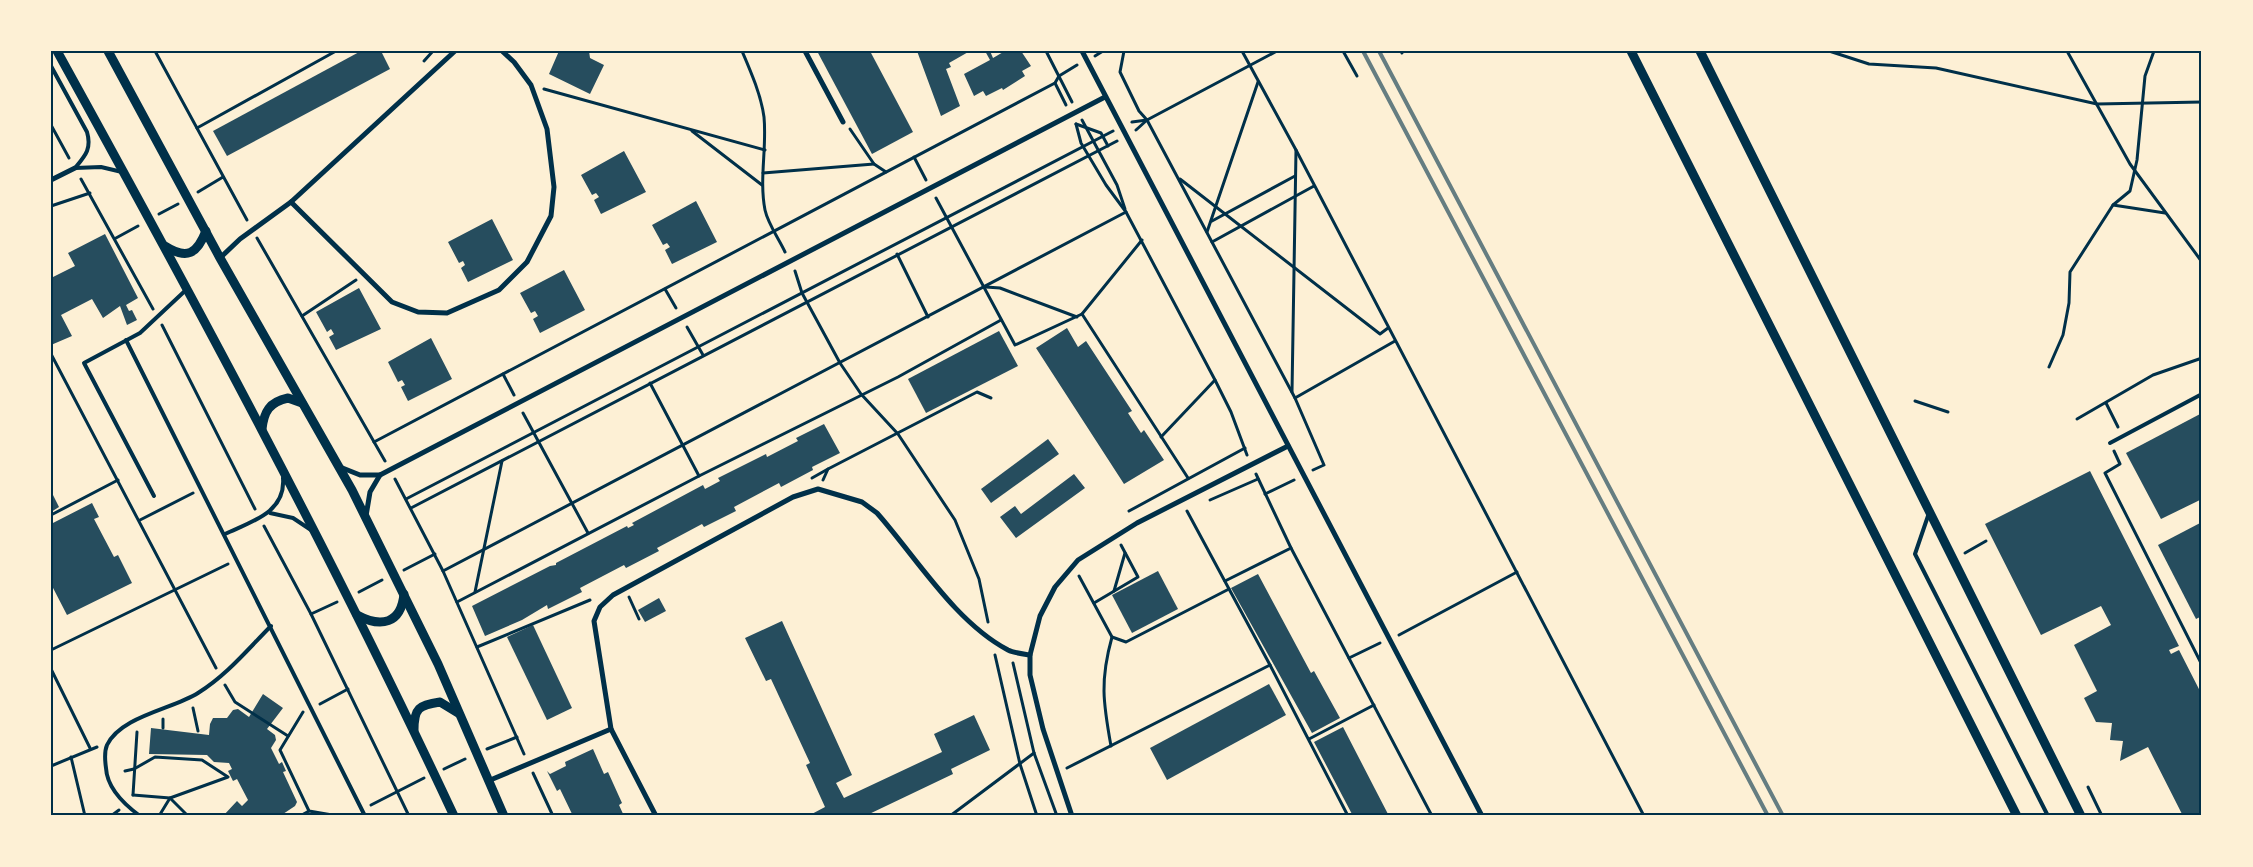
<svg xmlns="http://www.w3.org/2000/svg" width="2253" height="867" font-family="'Times New Roman',serif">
<rect width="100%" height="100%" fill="#fdf0d5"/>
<!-- building -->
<g fill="#264d5e">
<polygon points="361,51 381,51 390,69 227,156 213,131"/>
<polygon points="559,51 589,51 590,58 604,65 590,94 549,74"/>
<polygon points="817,51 870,51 913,132 872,154"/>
<polygon points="917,51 970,51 949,63 951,67 946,69 960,106 941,116"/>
<polygon points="985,51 990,51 993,58 1005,51 1021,51 1031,66 1022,71 1025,76 1003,90 1002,88 986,96 983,91 974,96 964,74 990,60"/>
<polygon points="624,151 646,192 601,214 594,200 599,197 596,193 592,195 581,175"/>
<polygon points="696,201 717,242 672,264 665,250 670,247 667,243 663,245 652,225"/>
<polygon points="492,219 513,260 468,282 461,268 465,265 463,261 459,263 448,242"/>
<polygon points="105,234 138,298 126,305 129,311 132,310 137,320 127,325 120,306 103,318 92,299 61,315 72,336 51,345 51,278 75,266 68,253"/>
<polygon points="564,270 585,310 540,333 533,319 538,316 535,311 531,313 520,293"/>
<polygon points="359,288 381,329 336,350 329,337 334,334 331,329 327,332 316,312"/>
<polygon points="1067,328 1078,347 1086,341 1132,411 1128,413 1141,433 1144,430 1164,460 1124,484 1036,348"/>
<polygon points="999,331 1018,366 926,413 908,379"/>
<polygon points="431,338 452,379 408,401 401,387 405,385 402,380 398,382 388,362"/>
<polygon points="2202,413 2202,499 2161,519 2126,453"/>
<polygon points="824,424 840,453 812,467 813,470 781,487 779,483 734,507 736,511 704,527 702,524 657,548 659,551 626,568 624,565 580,588 582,592 548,609 547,605 522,620 485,636 472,606 550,566 556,565 556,563 627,526 628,528 634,525 632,523 703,485 705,489 720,481 718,478 766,454 767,457 798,441 796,438"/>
<polygon points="1048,439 1059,454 991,503 981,489"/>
<polygon points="2090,471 2179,646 2169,650 2171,654 2179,650 2202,695 2202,816 2183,816 2148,747 2120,761 2123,741 2110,740 2112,723 2096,722 2084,698 2097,691 2074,645 2111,625 2101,606 2041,635 1985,524"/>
<polygon points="1074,474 1085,488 1016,538 1000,517 1015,506 1021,514"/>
<polygon points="51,491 59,507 51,512"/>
<polygon points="92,503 99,517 94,519 114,557 118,555 132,583 67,615 51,584 51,524"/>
<polygon points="2202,522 2202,616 2196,619 2158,545"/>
<polygon points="1158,571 1178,609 1132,633 1112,595"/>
<polygon points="1258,574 1311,673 1314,671 1340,718 1312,733 1231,588"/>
<polygon points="659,598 666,611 645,622 638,610"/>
<polygon points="782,621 852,775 836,783 844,798 942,752 934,734 974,715 990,750 951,769 953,774 865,816 808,816 825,807 806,765 810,763 771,679 766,681 745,638"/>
<polygon points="533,625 572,708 547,720 507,637"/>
<polygon points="1269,684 1286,715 1167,780 1150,748"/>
<polygon points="263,694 283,708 267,729 275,735 276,740 271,748 279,764 282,762 286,771 283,772 297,802 295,806 280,816 223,816 237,801 242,806 248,800 237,779 233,781 228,771 232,769 229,763 214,762 207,755 149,754 151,728 209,735 210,724 213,718 227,718 233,710 238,709 249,717"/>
<polygon points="1343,727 1375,789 1389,816 1353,816 1314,742"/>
<polygon points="593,749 604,774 608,772 622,803 619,805 624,816 573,816 560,789 557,791 547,771 550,774 566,766 565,762"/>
</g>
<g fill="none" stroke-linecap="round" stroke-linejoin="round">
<!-- path -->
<g stroke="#003049" stroke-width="3">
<polyline points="155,51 247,220"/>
<path d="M742,51c9,21 19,44 22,66 3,31 -5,62 1,93 3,14 14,29 20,42"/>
<polyline points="1046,51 1072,102"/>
<polyline points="1124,51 1120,72 1139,111 1147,120 1295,398 1324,465 1313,470"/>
<polyline points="1242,51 1296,150 1644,816"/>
<polyline points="1343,51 1357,76"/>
<polyline points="1401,51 1402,53"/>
<polyline points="1829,51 1869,64 1936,68 2097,104 2202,102"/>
<polyline points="2067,51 2130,164 2202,262"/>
<polyline points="1095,56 1103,51"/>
<polyline points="424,61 433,51"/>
<polyline points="1055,83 1066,105"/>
<polyline points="544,89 765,150"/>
<polyline points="1082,120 1117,185 1125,209"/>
<polyline points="1132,122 1147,120"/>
<polyline points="1076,124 1081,143 1106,185 1126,212 1215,380 1231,412 1247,455"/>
<polyline points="1076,124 1101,133 1108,146"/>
<polyline points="51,125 69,158"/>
<polyline points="197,128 336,51"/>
<polyline points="850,129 874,164 886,172"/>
<polyline points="1136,130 1147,120 1277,51"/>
<polyline points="692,131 762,185"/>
<polyline points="914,157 926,180"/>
<polyline points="763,173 874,164"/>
<polyline points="81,179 153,309"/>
<polyline points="1180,179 1380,334 1388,328"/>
<polyline points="198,192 223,177"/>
<polyline points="936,198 1015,345 1082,314"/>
<polyline points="2113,205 2165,213"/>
<polyline points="51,206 90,193"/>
<polyline points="159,214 178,204"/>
<polyline points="1212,221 1295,176"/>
<polyline points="1207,232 1258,82"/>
<polyline points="116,238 138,226"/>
<polyline points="257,238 385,461"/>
<polyline points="1142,240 1082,314 1188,478"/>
<polyline points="1212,242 1314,186"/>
<polyline points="897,254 928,317"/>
<polyline points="795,271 802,293 840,363 861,394 898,434 955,520 979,579 988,622"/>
<polyline points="986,287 1000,288 1077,317"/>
<polyline points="665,289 676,308"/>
<polyline points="302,316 356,280"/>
<polyline points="162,325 255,509"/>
<polyline points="687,327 703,355"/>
<polyline points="51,354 216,668"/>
<polyline points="2049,367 2063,335 2069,303 2070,272 2113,205 2130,191 2137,160 2145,76 2154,51"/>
<polyline points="503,374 514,395"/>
<polyline points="650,383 699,476"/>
<polyline points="1292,392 1296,150"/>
<polyline points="1295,398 1395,341"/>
<polyline points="1915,401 1948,412"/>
<polyline points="2106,403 2118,427"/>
<polyline points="523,413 588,533"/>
<polyline points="2077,419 2153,375 2202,358"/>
<polyline points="1161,437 1215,380"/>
<polyline points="374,442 1055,83 1059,76 1077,65"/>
<polyline points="2114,451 2120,464 2105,473 2202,665"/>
<polyline points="1256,474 1291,548 1432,816"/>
<polyline points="812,478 828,469"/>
<polyline points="395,479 443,571 524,754"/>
<polyline points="823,480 828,469 977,392 991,398"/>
<polyline points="1265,494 1294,480"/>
<polyline points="406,499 1113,131"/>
<polyline points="1210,500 1258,479"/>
<polyline points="411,508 1117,141"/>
<polyline points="1129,511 1245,448"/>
<polyline points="51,515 118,480"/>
<polyline points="140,520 193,493"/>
<polyline points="264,526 311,614 409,816"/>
<polyline points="1965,553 1986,541"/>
<polyline points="404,570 435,554"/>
<polyline points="443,571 1126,212"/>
<polyline points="1079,576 1112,637 1126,642 1229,589"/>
<polyline points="1225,581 1291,548"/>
<polyline points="1114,591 1125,553"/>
<polyline points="359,592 382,580"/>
<polyline points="475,592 502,461"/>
<polyline points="629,597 639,619"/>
<polyline points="457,602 699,476 898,377 1001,320"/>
<polyline points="1094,603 1138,577 1121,545"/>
<polyline points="311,614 337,602"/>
<polyline points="1399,635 1517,572"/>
<polyline points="477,647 590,600"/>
<polyline points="51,650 228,564"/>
<polyline points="995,655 1020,764 1037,816"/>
<polyline points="1349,658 1380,643"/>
<polyline points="1013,663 1034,753 1057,816"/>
<polyline points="1270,665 1348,816"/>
<polyline points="51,669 90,748"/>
<polyline points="225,685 235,702 288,736"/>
<polyline points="320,704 348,689"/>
<polyline points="193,708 198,731"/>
<polyline points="303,712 280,750 309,811 338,816"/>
<polyline points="163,728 163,719"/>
<polyline points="1309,739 1374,705"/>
<path d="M1111,746c-8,-44 -11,-66 1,-109"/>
<polyline points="487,749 517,737"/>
<polyline points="71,757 85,816"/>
<polyline points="51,766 97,747"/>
<polyline points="1067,768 1270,665 1187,511"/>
<polyline points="444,769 465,759"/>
<polyline points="125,771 134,769 155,757 202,760 228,777 170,798 159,816"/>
<polyline points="533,773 553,816"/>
<polyline points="2088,787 2102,816"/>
<polyline points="133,795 137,732"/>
<polyline points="133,795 170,798 188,816"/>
<polyline points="371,805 424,778"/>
<polyline points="111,816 119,810"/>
<polyline points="300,816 309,811"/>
<polyline points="950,816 1034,753"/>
</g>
<!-- service -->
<g stroke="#003049" stroke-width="4">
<path d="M51,66l36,66c5,17 -2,24 -12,36"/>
<polyline points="75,168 101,167 122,172"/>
<polyline points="126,340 365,816"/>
<polyline points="2110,443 2202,394"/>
<polyline points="154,496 84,363 140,333 187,289"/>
<polyline points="270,513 293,518 311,530"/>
<polyline points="1929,513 1915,554 2048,816"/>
<path d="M225,534c25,-12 61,-21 58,-56"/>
<path d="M140,816c-15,-11 -33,-28 -34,-48 -1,-7 -2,-16 1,-23 14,-29 66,-36 91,-52 29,-18 50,-44 73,-67"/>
</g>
<!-- minor -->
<g stroke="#003049" stroke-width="5">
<polyline points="805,51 843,122"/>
<polyline points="1082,51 1482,816"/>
<polyline points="51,180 75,168"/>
<polyline points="291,202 392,302 418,312 447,313 499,290 527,262 551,216 554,187 547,129 531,85 514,62 502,51"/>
<polyline points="220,258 240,239 291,202 455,51"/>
<polyline points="340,467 360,475 380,475"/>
<polyline points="366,516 370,492 380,475 1105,97"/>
<polyline points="488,781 611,729"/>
<path d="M656,816l-45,-87 -17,-108 6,-14 13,-12 180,-98 25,-8 44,13 15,11c39,44 78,109 131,137 6,3 15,4 22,5"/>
<polyline points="1072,816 1043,729 1030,675 1030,655 1040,616 1055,587 1078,560 1137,523 1288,446"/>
</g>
<!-- tertiary -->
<g stroke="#003049" stroke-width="9">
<path d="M57,51c139,252 275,504 397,765"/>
<polyline points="108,51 220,258 352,490 438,664 504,816"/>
<polyline points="1631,51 2017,816"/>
<polyline points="1700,51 2081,816"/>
<path d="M165,246c22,14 32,8 41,-15"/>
<path d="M262,429c2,-17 7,-27 26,-31l14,5"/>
<path d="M357,615c24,13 44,9 47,-21"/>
<path d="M414,730c0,-22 5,-25 26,-28l18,11"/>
</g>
<!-- rail -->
<g stroke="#657d81" stroke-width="4">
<polyline points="1363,51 1768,816"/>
<polyline points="1379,51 1783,816"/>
</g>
</g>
<!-- border -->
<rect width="2253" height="867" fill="none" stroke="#fdf0d5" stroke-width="105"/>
<rect x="52" y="52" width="2148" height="762" fill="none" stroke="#003049" stroke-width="2"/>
</svg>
